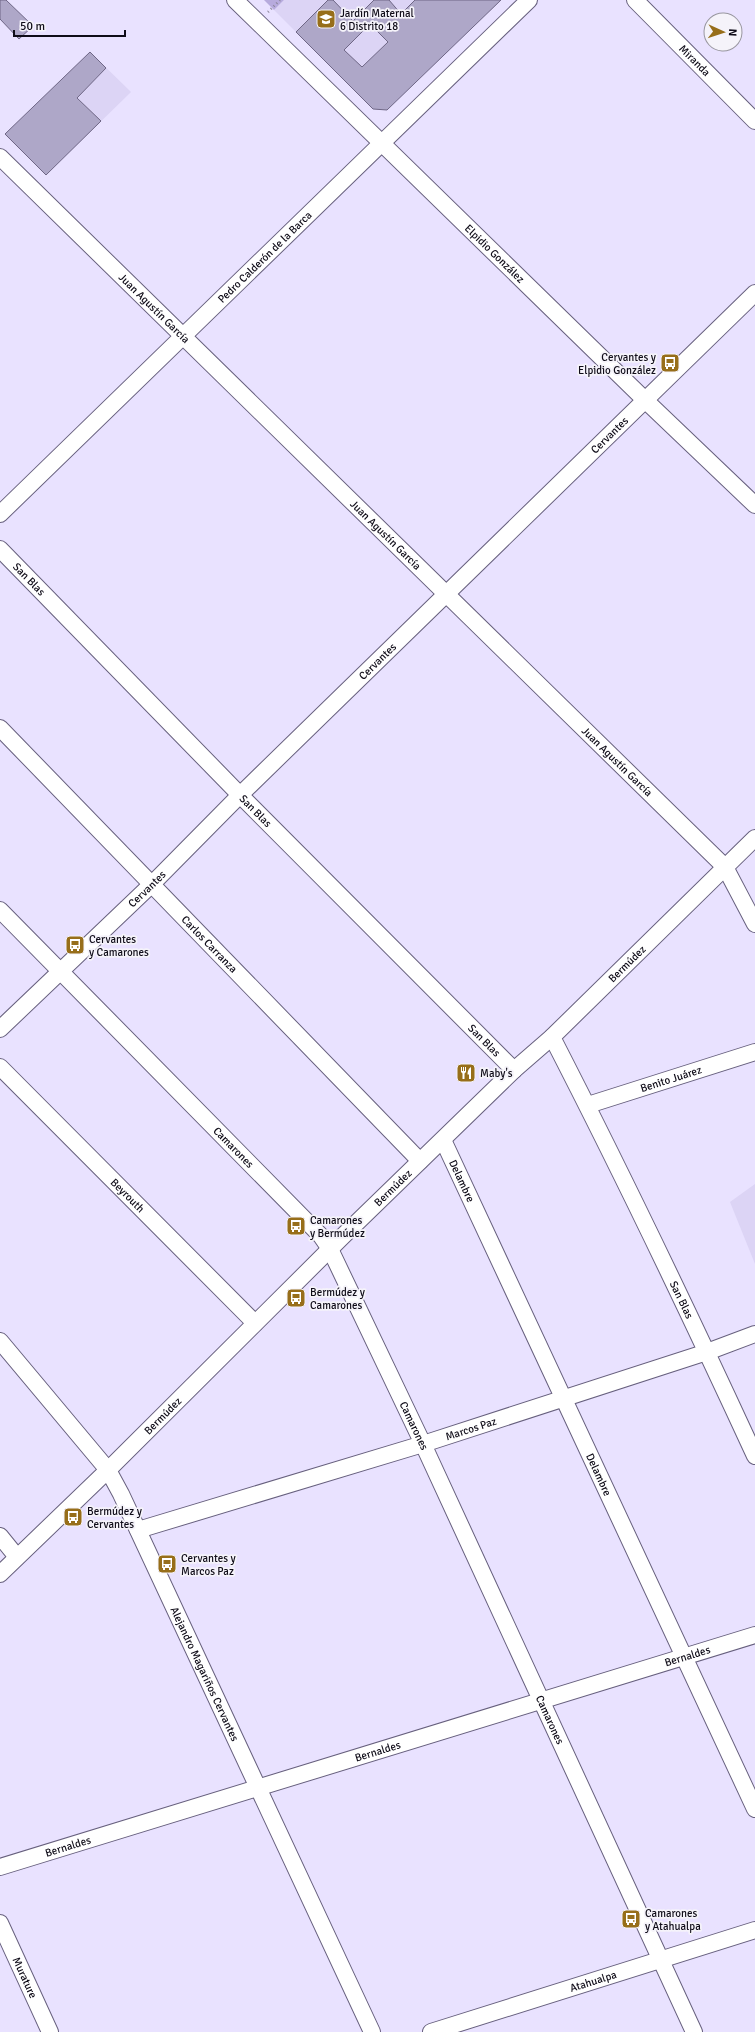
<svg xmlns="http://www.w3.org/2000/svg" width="755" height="2032" font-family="Signika,sans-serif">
<rect width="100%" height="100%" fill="#e9e2ff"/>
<!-- built -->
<g fill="#dcd4f5">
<polygon points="284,0 501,0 387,110 373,109 274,10"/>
<polygon points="90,52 131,92 46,175 5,135"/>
<polygon points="755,1184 755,1264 730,1202"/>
</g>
<!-- green -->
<polygon fill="#b7abdd" points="264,0 284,0 274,10"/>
<!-- building -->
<g fill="#aea7c8" stroke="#6f6786" fill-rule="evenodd">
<polygon points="0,0 6,0 33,26 19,39 0,19"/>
<path d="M328,0h5l20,21 21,-21h15l12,14 14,-14h86l-114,110 -14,-1 -77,-77zM370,24l18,18 -26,25 -18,-17z"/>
<polygon points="90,52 106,68 77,98 101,121 46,175 5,134"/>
</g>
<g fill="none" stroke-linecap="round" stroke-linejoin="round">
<!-- minor casing -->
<g stroke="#67607e" stroke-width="18">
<g id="minor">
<path id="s1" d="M235,0l410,400 110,105"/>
<path id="s2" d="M635,0l120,121"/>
<path id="s3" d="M0,157l725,710 30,57"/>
<path id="s4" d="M0,514l529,-514"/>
<path id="s5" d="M0,549l240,246 274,275"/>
<path id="s6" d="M0,728l420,433"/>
<path id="s7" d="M0,910l321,326 9,13 93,195 271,588"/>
<path id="s8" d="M0,1029l152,-145 88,-89 515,-502"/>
<path id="s9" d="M552,1037c71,138 138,278 203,419"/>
<path id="s10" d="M0,1067l255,256"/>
<path id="s11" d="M588,1105l167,-53"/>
<path id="s12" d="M443,1140l312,669"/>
<path id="s13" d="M0,1341l108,129 13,24 251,538"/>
<path id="s14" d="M138,1530l285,-86 284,-92 48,-18"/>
<polyline points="0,1536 17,1557"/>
<path id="s15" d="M0,1574l108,-104 235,-234 171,-166 38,-33 203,-199"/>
<path id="s16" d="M0,1867l755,-232"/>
<path id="s17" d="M0,1923l50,109"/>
<path id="s18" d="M431,2032l324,-102"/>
</g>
</g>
<!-- path -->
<polyline stroke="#8c879c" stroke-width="2.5" stroke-dasharray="1 3" stroke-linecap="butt" points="268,12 280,0"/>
<!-- minor -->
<use href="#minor" stroke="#fff" stroke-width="16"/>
</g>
<!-- icons -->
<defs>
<g id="school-square" transform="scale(1)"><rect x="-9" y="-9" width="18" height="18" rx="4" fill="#976e1a" stroke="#f5f3fa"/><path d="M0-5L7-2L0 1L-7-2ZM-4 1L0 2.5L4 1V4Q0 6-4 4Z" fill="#fff"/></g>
<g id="bus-square" transform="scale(1)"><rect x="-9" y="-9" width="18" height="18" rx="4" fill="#976e1a" stroke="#f5f3fa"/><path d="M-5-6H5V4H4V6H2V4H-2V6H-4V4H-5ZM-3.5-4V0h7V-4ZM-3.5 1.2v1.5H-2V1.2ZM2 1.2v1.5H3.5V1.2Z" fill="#fff"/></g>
<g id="restaurant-square" transform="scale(1)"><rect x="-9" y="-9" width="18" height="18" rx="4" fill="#976e1a" stroke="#f5f3fa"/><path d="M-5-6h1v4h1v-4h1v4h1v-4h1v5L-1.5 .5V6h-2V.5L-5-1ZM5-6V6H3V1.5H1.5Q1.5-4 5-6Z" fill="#fff"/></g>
</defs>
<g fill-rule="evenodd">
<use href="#school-square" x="326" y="19"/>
<use href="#bus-square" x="670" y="363"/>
<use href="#bus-square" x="75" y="945"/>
<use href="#restaurant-square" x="466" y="1073"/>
<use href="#bus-square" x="296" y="1226"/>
<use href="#bus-square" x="296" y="1298"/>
<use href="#bus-square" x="73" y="1517"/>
<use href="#bus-square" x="167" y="1564"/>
<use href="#bus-square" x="631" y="1919"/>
</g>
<g text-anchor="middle" stroke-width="3.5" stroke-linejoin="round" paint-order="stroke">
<!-- poi labels -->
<g font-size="11" fill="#0f0c18" stroke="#f5f3fa" text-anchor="start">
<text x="340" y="17">Jardín Maternal<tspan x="340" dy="13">6 Distrito 18</tspan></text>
<text x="656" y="361" text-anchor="end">Cervantes y<tspan x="656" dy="13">Elpidio González</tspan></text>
<text x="89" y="943">Cervantes<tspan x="89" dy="13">y Camarones</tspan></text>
<text x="480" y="1077">Maby's</text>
<text x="310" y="1224">Camarones<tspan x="310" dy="13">y Bermúdez</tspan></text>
<text x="310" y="1296">Bermúdez y<tspan x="310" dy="13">Camarones</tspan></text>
<text x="87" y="1515">Bermúdez y<tspan x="87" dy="13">Cervantes</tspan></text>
<text x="181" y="1562">Cervantes y<tspan x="181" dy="13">Marcos Paz</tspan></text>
<text x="645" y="1917">Camarones<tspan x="645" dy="13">y Atahualpa</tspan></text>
</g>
<!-- street labels -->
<g font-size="11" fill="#0f0c18" stroke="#f5f3fa">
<text dy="4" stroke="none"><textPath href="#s2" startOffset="85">Miranda</textPath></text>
<text dy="4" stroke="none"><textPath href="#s1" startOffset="363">Elpidio González</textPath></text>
<text dy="4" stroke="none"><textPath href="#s4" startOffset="369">Pedro Calderón de la Barca</textPath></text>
<text dy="4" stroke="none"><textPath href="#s3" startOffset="216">Juan Agustín García</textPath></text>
<text dy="4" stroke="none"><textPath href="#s8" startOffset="851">Cervantes</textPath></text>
<text dy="4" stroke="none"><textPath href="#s3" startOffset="540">Juan Agustín García</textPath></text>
<text dy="4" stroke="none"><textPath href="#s5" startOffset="42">San Blas</textPath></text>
<text dy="4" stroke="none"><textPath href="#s8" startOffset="527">Cervantes</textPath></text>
<text dy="4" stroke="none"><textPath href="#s3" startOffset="864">Juan Agustín García</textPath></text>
<text dy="4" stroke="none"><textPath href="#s5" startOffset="366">San Blas</textPath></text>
<text dy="4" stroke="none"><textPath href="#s8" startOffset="203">Cervantes</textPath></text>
<text dy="4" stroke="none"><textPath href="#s6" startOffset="301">Carlos Carranza</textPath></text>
<text dy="4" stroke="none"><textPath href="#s15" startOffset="875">Bermúdez</textPath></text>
<text dy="4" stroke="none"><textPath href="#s5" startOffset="690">San Blas</textPath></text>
<text dy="4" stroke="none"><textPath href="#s11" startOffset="87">Benito Juárez</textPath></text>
<text dy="4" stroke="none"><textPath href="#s7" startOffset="333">Camarones</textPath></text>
<text dy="4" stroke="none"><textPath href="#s12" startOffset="45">Delambre</textPath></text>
<text dy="4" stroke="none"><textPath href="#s15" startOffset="551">Bermúdez</textPath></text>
<text dy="4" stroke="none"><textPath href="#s10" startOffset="181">Beyrouth</textPath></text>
<text dy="4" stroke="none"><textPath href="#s9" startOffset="293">San Blas</textPath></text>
<text dy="4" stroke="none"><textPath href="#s15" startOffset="227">Bermúdez</textPath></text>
<text dy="4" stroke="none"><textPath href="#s7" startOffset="669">Camarones</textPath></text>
<text dy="4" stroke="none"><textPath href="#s14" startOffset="348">Marcos Paz</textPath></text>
<text dy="4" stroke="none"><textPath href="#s12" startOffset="369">Delambre</textPath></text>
<text dy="4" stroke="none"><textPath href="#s16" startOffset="719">Bernaldes</textPath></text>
<text dy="4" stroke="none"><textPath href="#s13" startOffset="394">Alejandro Magariños Cervantes</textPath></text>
<text dy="4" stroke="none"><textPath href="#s7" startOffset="993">Camarones</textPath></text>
<text dy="4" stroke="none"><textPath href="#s16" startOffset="395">Bernaldes</textPath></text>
<text dy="4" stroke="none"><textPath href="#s16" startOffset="71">Bernaldes</textPath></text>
<text dy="4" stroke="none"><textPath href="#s17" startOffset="60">Murature</textPath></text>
<text dy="4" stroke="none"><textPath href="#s18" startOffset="170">Atahualpa</textPath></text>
</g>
</g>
<!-- north arrow -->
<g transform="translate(723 32) rotate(93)"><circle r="19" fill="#f5f3fa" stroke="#9997a0"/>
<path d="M0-3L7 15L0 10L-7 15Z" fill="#976e1a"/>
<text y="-6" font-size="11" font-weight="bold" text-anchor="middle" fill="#0f0c18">N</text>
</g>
<!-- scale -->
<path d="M14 30v6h111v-6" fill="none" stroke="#0f0c18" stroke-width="2"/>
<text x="20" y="30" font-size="12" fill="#0f0c18" stroke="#f5f3fa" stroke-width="3" paint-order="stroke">50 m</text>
</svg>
